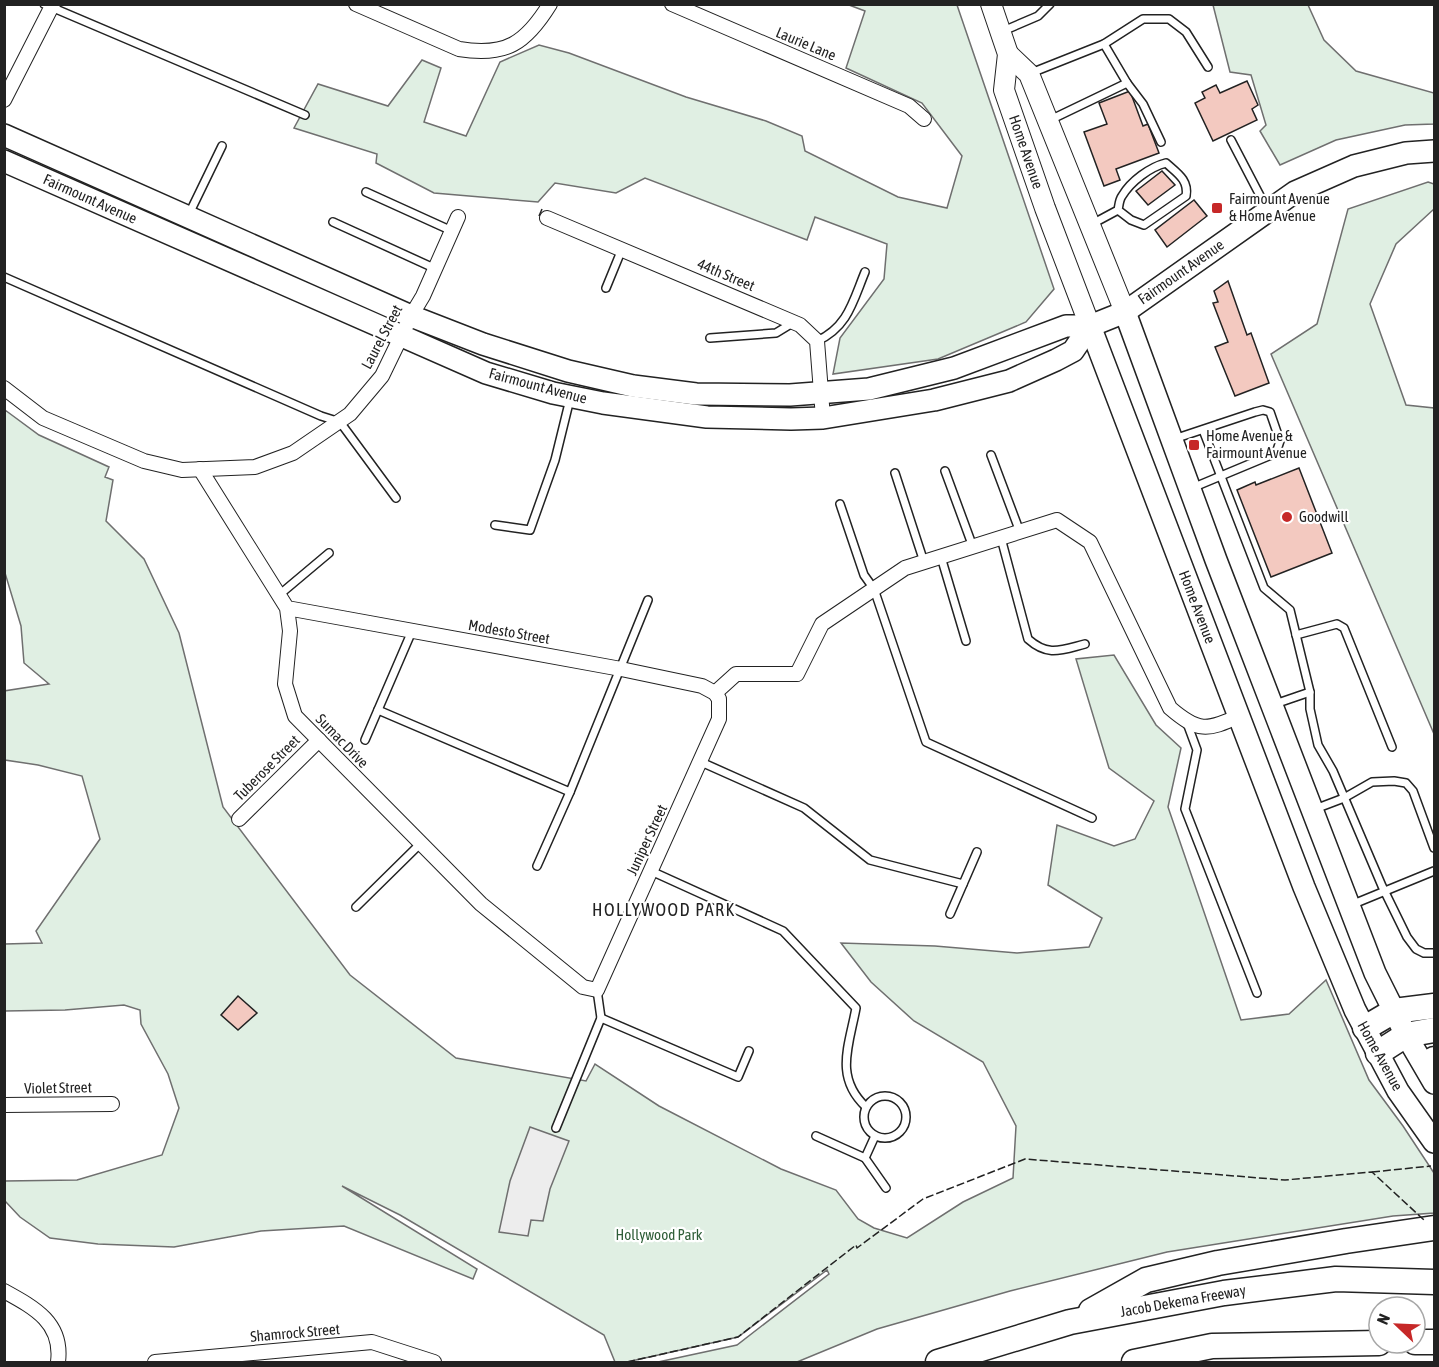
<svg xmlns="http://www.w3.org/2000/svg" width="1439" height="1367" font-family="'Asap Condensed',sans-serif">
<rect width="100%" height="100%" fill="#fff"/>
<!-- green -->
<g fill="#e0efe3" stroke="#6f6f6f" stroke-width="1.5">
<polygon points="849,5 957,5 1054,289 1026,322 938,359 833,374 840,338 884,279 887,244 815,217 807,240 645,178 616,193 555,183 538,202 434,193 376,163 377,154 294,128 318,84 388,106 422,60 441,68 424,122 466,136 500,62 539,45 569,53 686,97 766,121 802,136 805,151 898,197 947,208 962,156 922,103 846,68 865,11"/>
<polygon points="1213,5 1308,5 1324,40 1356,71 1434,93 1434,124 1405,125 1336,140 1280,165 1260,131 1266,125 1251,75 1230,72"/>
<polygon points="1428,182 1434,184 1434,209 1396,244 1370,304 1406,405 1434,408 1434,734 1271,354 1317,324 1348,209"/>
<polygon points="5,410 39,435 109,467 105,477 113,480 106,521 144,559 179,633 223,807 350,975 456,1058 586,1081 595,1064 659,1106 781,1169 836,1190 858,1219 874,1228 907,1238 963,1202 1013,1178 1016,1126 983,1062 914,1021 871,982 841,943 935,946 1017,953 1089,947 1102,918 1048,885 1057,825 1114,846 1135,839 1154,801 1109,768 1076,659 1114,655 1156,725 1181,748 1168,807 1241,1020 1289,1014 1326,980 1369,1080 1403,1126 1434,1173 1434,1213 1393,1216 1167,1252 1010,1291 877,1329 797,1362 658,1362 737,1345 829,1274 827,1270 738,1337 627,1362 615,1362 604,1335 400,1215 342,1186 477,1269 473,1279 344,1226 261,1231 174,1247 98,1244 50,1238 20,1217 5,1201 5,1181 77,1180 162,1155 179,1108 168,1074 141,1024 140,1010 124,1005 65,1010 5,1011 5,944 42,943 36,931 100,839 82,776 38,765 5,760 4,691 49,684 24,663 21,626 5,573"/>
</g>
<!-- parking -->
<polygon fill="#ededed" stroke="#6f6f6f" stroke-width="1.5" points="530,1127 569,1141 550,1189 543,1221 531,1220 528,1236 499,1232 510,1181"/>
<!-- building -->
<g fill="#f3c9c0" stroke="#222" stroke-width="1.5">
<polygon points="1247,81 1258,105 1252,109 1257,120 1213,141 1195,103 1205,98 1202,92 1216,85 1220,93"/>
<polygon points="1130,91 1143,126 1148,124 1159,153 1116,169 1120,180 1104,186 1084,132 1107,124 1099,103"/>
<polygon points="1162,171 1175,185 1148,205 1136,191"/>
<polygon points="1194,200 1207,216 1167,247 1155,230"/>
<polygon points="1228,281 1247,335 1251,333 1269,383 1235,396 1215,347 1228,342 1213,303 1218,302 1214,291"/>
<polygon points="1299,468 1332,553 1271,577 1237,490 1255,482 1256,485"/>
<polygon points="238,996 257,1013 238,1030 221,1015"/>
</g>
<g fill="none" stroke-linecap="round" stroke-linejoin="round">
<!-- lane casing -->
<g stroke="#222" stroke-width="10">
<g id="lane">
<polyline points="44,4 305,115"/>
<polyline points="1003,31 1038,16 1050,4"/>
<polyline points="1104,44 1127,83 1143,104 1161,142"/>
<polyline points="1031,73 1104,44 1143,19 1169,19 1186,32 1208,67"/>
<polyline points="1050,120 1127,83"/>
<polyline points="1231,140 1267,209"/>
<polyline points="366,192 452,231"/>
<polyline points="189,214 222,146"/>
<polyline points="333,222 436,269"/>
<path d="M1092,224l26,-14 13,10 13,5 42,-29c3,-16 -9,-23 -20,-33 -16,4 -35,18 -44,33 -3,4 -3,10 -4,14"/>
<polyline points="4,277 321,416 340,422 396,498"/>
<polyline points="606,288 622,249"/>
<polyline points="710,338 776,333 794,322"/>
<path d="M817,341c31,-14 36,-40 48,-69"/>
<polyline points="1203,430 1264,588 1290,610 1310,692 1310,709 1318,745 1333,771 1382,886 1407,937 1416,949 1424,953 1434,953"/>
<polyline points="1174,439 1255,412 1263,410 1270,412 1280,441 1276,453 1192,488"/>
<polyline points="991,455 1020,532"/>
<polyline points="945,471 973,547"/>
<polyline points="895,473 924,562"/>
<polyline points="840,504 864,575 874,589 926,742 1092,818"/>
<polyline points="495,525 530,530 555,460 570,399"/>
<path d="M1001,538l27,101c20,18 33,11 57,5"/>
<polyline points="941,557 966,641"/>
<polyline points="279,595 329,553"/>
<polyline points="1296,635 1337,624 1344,628 1392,747"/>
<polyline points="1275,704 1310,692"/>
<polyline points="378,710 570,792"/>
<polyline points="1187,723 1197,750 1185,809 1257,993"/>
<polyline points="365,740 412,631"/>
<polyline points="701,762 804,808 870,860 963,884"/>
<polyline points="1315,809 1344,798 1372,782 1394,781 1406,783 1413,791 1434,848"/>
<polyline points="537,866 570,792 648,600"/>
<path d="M651,871l132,60 73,77c-7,38 -22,69 10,99"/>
<polyline points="1351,905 1434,871"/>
<polyline points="356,907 420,844"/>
<polyline points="950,914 977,852"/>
<polyline points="601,1018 738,1077 749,1051"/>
<circle cx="885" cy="1117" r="21"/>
<polyline points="556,1128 601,1018 597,990"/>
<polyline points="816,1136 865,1158 886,1188"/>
<polyline points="865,1158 875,1136"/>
</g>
</g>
<!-- street casing -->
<g stroke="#222" stroke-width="16">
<g id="street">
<path d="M356,4l103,45c47,8 67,-6 91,-45"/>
<polyline points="672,4 909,106 924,119"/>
<polyline points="4,100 53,4"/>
<polyline points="547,218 800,325 817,341 823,418"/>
<polyline points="4,388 43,418 144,461 182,470 255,467 293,453 350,414 382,376 411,316 423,296 458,217"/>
<polyline points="200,469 287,608 290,631 285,684 295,716 481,904 583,987 597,990 719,719 719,699 715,693 702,686 621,669 287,608"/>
<path d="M715,693l21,-19h61l25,-50 83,-56 152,-48 33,22 80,166c28,24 37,23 69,8"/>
<polyline points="239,819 319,740"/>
<polyline points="4,1105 112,1104"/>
<path d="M4,1291c31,17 59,32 54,71"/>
<polyline points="155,1362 372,1342 434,1362"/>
</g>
</g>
<!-- secondary casing -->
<g stroke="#222" stroke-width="22">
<g id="secondary">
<polyline points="991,4 1008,54 1004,90 1045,208 1090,326"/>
<polyline points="1008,54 1029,74 1125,312"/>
</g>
</g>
<!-- primary casing -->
<g stroke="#222" stroke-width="24">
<g id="primary">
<polyline points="4,135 411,316 483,344 568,371 633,386 696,394 790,395 869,389 954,368 1066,326 1090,326 1125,312 1295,192 1354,166 1406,153 1434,151"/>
<polyline points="4,161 486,373 553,393 603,403 707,417 791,419 823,418 934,400 1009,381 1056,360 1073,351 1090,326"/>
<polyline points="1125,312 1216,560 1375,973 1406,1035 1434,1083"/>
<polyline points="1090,326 1304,887 1355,1010 1398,1091 1434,1142"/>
</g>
</g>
<!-- highway casing -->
<g stroke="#222" stroke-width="27">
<g id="highway">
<polyline points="1365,1028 1394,1011 1434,1006"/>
<polyline points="1378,1053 1406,1035 1434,1030"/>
<polyline points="1434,1059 1433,1067 1434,1072"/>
<polyline points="1091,1311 1146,1280 1218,1263 1346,1241 1434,1228"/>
<polyline points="1415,1342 1434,1342"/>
<polyline points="938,1362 1070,1322 1224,1293 1336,1279 1434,1282"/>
<polyline points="1134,1362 1212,1346 1379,1343"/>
</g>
</g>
<!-- lane -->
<use href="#lane" stroke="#fff" stroke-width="7"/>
<!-- street -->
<use href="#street" stroke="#fff" stroke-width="14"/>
<!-- secondary -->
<use href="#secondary" stroke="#fff" stroke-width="20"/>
<!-- primary -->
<use href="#primary" stroke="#fff" stroke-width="21"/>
<!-- highway -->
<use href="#highway" stroke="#fff" stroke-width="24"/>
<!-- fence -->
<g stroke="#222" stroke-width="1.5" stroke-dasharray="8 3" stroke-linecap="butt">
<polyline points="539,216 542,209"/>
<polyline points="1372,1172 1431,1166"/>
<polyline points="627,1362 738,1337 856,1245 857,1248 923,1199 1025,1159 1285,1180 1372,1172 1424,1220"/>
</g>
</g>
<!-- markers -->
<g fill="#c62828" stroke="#fff" stroke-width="2">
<rect x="1211" y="202" width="12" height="12" rx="3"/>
<rect x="1188" y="439" width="12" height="12" rx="3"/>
<circle cx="1287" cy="517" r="6"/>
</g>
<g text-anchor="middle" stroke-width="4.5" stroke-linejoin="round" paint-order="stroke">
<!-- street labels -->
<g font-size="15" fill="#222" stroke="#fff">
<text transform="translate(806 44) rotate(23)" y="5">Laurie Lane</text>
<text transform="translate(1026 152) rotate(71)" y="5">Home Avenue</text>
<text transform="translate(90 199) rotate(24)" y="5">Fairmount Avenue</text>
<text transform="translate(1181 272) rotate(-35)" y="5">Fairmount Avenue</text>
<text transform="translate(726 275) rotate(23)" y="5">44th Street</text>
<text transform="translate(382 337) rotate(-62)" y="5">Laurel Street</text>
<text transform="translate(538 386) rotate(15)" y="5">Fairmount Avenue</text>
<text transform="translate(1197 607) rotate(69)" y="5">Home Avenue</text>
<text transform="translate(509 632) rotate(10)" y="5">Modesto Street</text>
<text transform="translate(342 741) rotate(46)" y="5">Sumac Drive</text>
<text transform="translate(267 768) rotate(-45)" y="5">Tuberose Street</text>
<text transform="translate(647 840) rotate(-65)" y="5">Juniper Street</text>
<text transform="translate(1380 1056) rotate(61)" y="5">Home Avenue</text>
<text transform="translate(58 1088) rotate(-1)" y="5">Violet Street</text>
<text transform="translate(1183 1301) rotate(-10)" y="5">Jacob Dekema Freeway</text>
<text transform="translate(295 1333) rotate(-5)" y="5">Shamrock Street</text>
</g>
<!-- poi labels -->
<g font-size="15" fill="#222" stroke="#fff" text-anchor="start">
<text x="1229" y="204">Fairmount Avenue<tspan x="1229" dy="17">&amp; Home Avenue</tspan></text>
<text x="1206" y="441">Home Avenue &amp;<tspan x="1206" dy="17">Fairmount Avenue</tspan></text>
<text x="1299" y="522">Goodwill</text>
</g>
<!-- park labels -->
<g font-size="15" fill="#2f5e38" stroke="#fff">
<text x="659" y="1240">Hollywood Park</text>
</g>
<!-- quarter labels -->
<g font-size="18" letter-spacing="1.5" fill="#222" stroke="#fff">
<text x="664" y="916">HOLLYWOOD PARK</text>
</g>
</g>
<!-- border -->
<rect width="1439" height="1367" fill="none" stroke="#222222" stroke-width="12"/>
<!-- north arrow -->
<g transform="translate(1397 1325) rotate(293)"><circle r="28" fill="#ffffff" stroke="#a7a7a7" stroke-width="1.5"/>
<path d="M0-4.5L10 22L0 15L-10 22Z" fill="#c62828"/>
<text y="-9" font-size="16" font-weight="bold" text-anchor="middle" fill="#222222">N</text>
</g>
</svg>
